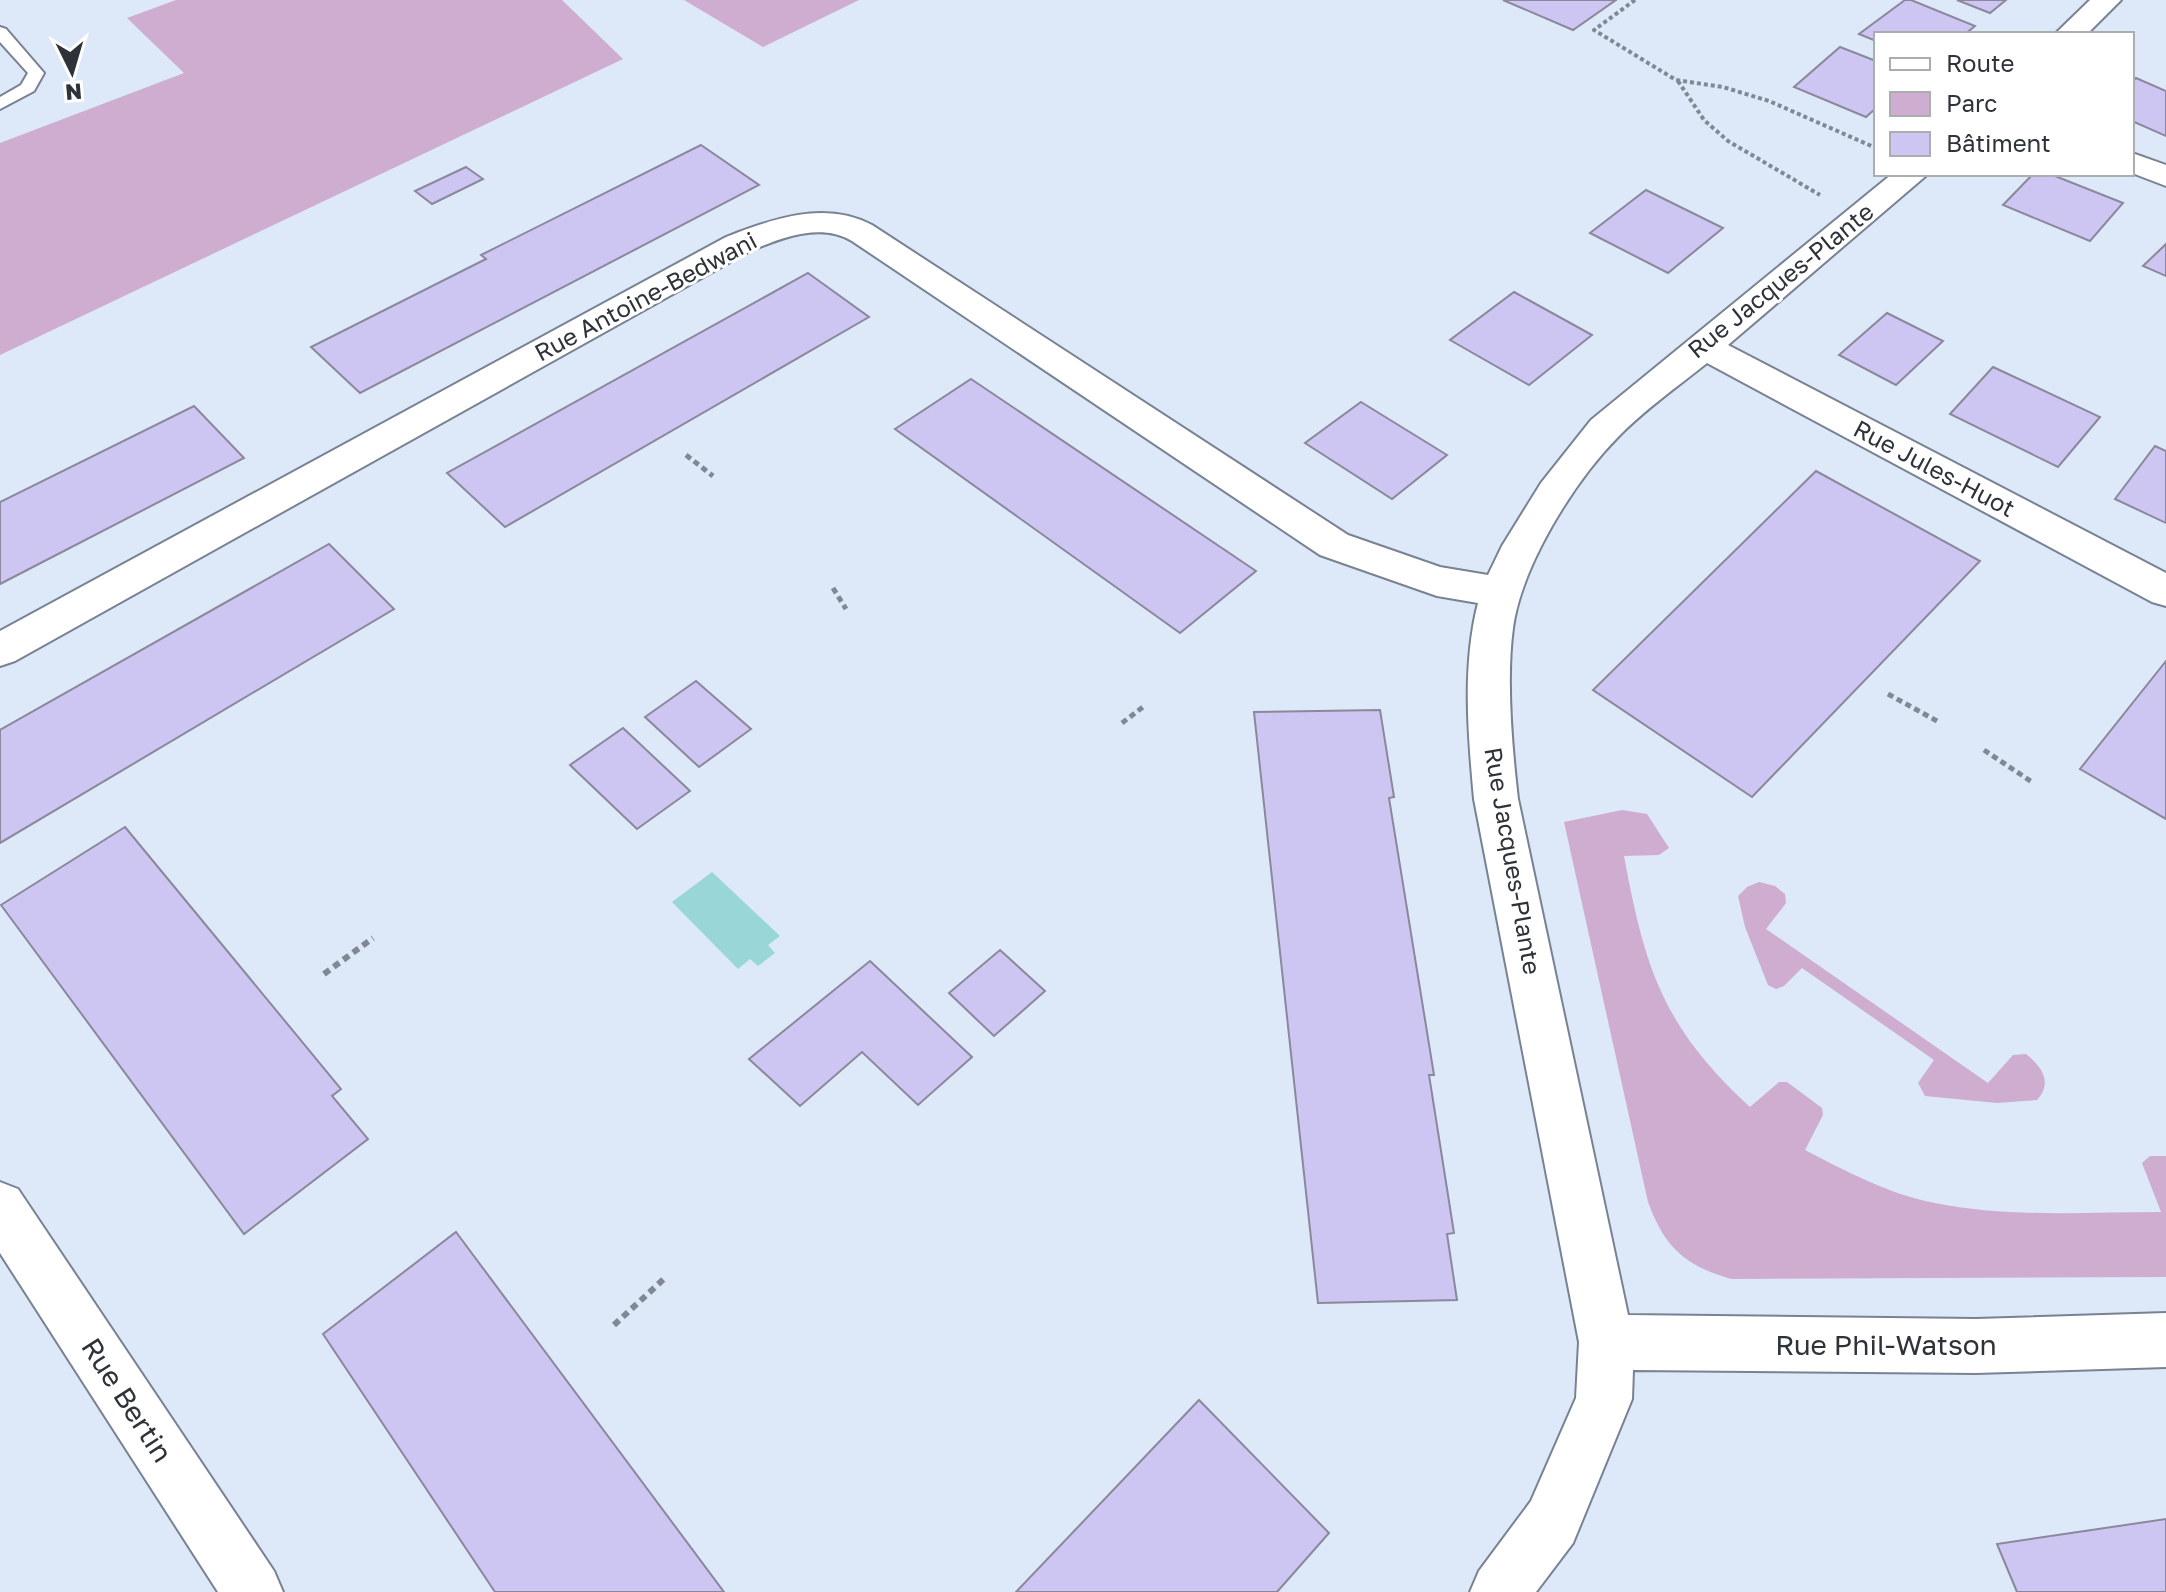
<svg xmlns="http://www.w3.org/2000/svg" width="2166" height="1592" font-family="'Golos Text',sans-serif">
<rect width="100%" height="100%" fill="#dde8f9"/>
<!-- green -->
<g fill="#ceadd1">
<polygon points="176,0 562,0 623,59 0,355 0,143 184,73 127,18"/>
<polygon points="684,0 859,0 763,47"/>
<path d="M1622,810l25,4 22,34 -10,7 -35,1c21,113 39,171 126,251l29,-25h8l35,26 1,7 -18,35c41,21 83,44 130,53 74,15 151,9 226,9l-19,-49 8,-7h16v121l-434,2c-47,-13 -67,-31 -84,-77l-84,-380z"/>
<path d="M1759,882l16,4 10,8 1,9 -20,26 222,154 25,-28 13,-1c16,13 27,28 11,46l-40,3 -72,-7 -7,-13 16,-23 -132,-92 -18,18 -8,3 -8,-4 -23,-58 -7,-31 9,-9z"/>
</g>
<!-- water -->
<polygon fill="#98d6d7" points="712,872 780,936 768,945 775,953 758,966 750,959 738,969 672,902"/>
<!-- building -->
<g fill="#cdc6f3" stroke="#8a889a" stroke-width="2">
<polygon points="1503,0 1616,0 1573,30"/>
<polygon points="1905,0 1911,0 1975,26 1965,34 1876,34 1876,41 1859,34"/>
<polygon points="1957,0 2006,0 1990,13"/>
<polygon points="1840,47 1876,61 1876,108 1866,117 1794,87"/>
<polygon points="2136,78 2166,91 2166,136 2132,121 2132,82"/>
<polygon points="701,145 759,185 360,393 311,347 486,259 481,255"/>
<polygon points="466,167 483,179 432,204 415,191"/>
<polygon points="2033,174 2050,174 2123,203 2090,241 2003,205"/>
<polygon points="1646,190 1723,228 1668,273 1590,233"/>
<polygon points="2166,244 2166,276 2143,266"/>
<polygon points="808,273 869,317 505,527 447,473"/>
<polygon points="1514,292 1592,335 1529,385 1450,340"/>
<polygon points="1887,313 1943,341 1896,385 1839,355"/>
<polygon points="1993,367 2100,417 2058,467 1950,414"/>
<polygon points="971,379 1256,571 1180,633 895,429"/>
<polygon points="1361,402 1447,455 1392,499 1305,443"/>
<polygon points="194,406 244,458 0,584 0,502"/>
<polygon points="2155,446 2166,451 2166,523 2115,499"/>
<polygon points="1816,471 1980,561 1752,797 1593,690"/>
<polygon points="329,544 394,609 0,843 0,730"/>
<polygon points="2166,661 2166,819 2080,769"/>
<polygon points="696,681 751,729 699,767 645,717"/>
<polygon points="1380,710 1394,797 1389,798 1434,1075 1429,1075 1454,1233 1447,1234 1457,1300 1318,1303 1254,712"/>
<polygon points="623,728 690,791 637,829 570,765"/>
<polygon points="125,827 341,1089 332,1096 368,1139 244,1234 1,905"/>
<polygon points="1000,950 1045,991 994,1036 949,993"/>
<polygon points="870,961 972,1057 918,1105 862,1052 800,1106 749,1059"/>
<polygon points="456,1232 724,1592 495,1592 323,1334"/>
<polygon points="1199,1400 1329,1533 1277,1592 1016,1592"/>
<polygon points="2166,1519 2166,1592 2017,1592 1997,1544"/>
</g>
<g fill="none" stroke-linecap="round" stroke-linejoin="round">
<!-- service casing -->
<g stroke="#788292" stroke-width="4">
<polygon id="service" points="0,27 6,29 44,73 34,91 0,109 0,97 21,85 28,73 0,42"/>
</g>
<!-- minor casing -->
<g stroke="#788292" stroke-width="4">
<g id="minor">
<polygon points="2090,0 2121,0 2087,34 2055,34"/>
<polygon points="2132,153 2166,165 2166,186 2132,173"/>
<path d="M1892,174h36l-200,171 438,228v33l-14,-4 -445,-239c-30,24 -63,47 -89,74 -44,44 -97,130 -105,191 -7,51 -1,120 5,171l110,516 348,4 190,-6v54l-190,6 -343,-3 -1,29 -59,144 -37,49h-66l9,-21 52,-70 45,-103 3,-56 -105,-543c-6,-64 -12,-134 4,-196l-41,-7 -117,-41 -468,-314c-32,-19 -71,-3 -102,10l-735,410 -15,5v-35l726,-394c46,-18 99,-37 146,-12l476,310 92,32 48,8 14,-29 39,-63 50,-63z"/>
<polygon points="0,1182 18,1189 274,1571 283,1592 218,1592 0,1253"/>
</g>
</g>
<!-- path-far2 -->
<g stroke="#818894" stroke-width="4" stroke-dasharray="4 3" stroke-linecap="butt">
<polyline points="1635,0 1594,30 1676,80 1723,87 1769,101 1876,148"/>
<polyline points="1678,81 1704,120 1728,141 1820,195"/>
</g>
<!-- path-far1 -->
<g stroke="#818894" stroke-width="5" stroke-dasharray="6 4" stroke-linecap="butt">
<polyline points="686,455 713,476"/>
<polyline points="833,588 846,609"/>
<polyline points="1888,694 1937,721"/>
<polyline points="1122,723 1143,707"/>
<polyline points="1984,750 2032,782"/>
</g>
<!-- path -->
<g stroke="#818894" stroke-width="6" stroke-dasharray="7 5" stroke-linecap="butt">
<polyline points="324,974 373,938"/>
<polyline points="614,1325 666,1277"/>
</g>
<!-- service -->
<use href="#service" fill="#fff" fill-rule="evenodd"/>
<!-- minor -->
<use href="#minor" fill="#fff" fill-rule="evenodd"/>
</g>
<g text-anchor="middle" stroke-width="6" stroke-linejoin="round" paint-order="stroke">
<!-- street labels -->
<g font-size="24" fill="#2e3239" stroke="#fff">
<text transform="translate(1781 281) rotate(-39)" y="8">Rue Jacques-Plante</text>
<text transform="translate(646 297) rotate(-28)" y="8">Rue Antoine-Bedwani</text>
<text transform="translate(1934 469) rotate(28)" y="8">Rue Jules-Huot</text>
<text transform="translate(1512 861) rotate(80)" y="8">Rue Jacques-Plante</text>
</g>
<!-- near-street labels -->
<g font-size="28" fill="#2e3239" stroke="#fff">
<text x="1886" y="1355">Rue Phil-Watson</text>
<text transform="translate(127 1400) rotate(57)" y="10">Rue Bertin</text>
</g>
</g>
<!-- legend -->
<rect x="1874" y="32" width="260" height="144" fill="#ffffff" stroke="#abadb0" stroke-width="2"/>
<rect x="1890" y="58" width="40" height="12" fill="#ffffff" stroke="#abadb0" stroke-width="2"/>
<text x="1946" y="72" font-size="24" fill="#2e3239">Route</text>
<rect x="1890" y="92" width="40" height="24" fill="#ceadd1" stroke="#abadb0" stroke-width="2"/>
<text x="1946" y="112" font-size="24" fill="#2e3239">Parc</text>
<rect x="1890" y="132" width="40" height="24" fill="#cdc6f3" stroke="#abadb0" stroke-width="2"/>
<text x="1946" y="152" font-size="24" fill="#2e3239">Bâtiment</text>
<!-- north arrow -->
<g transform="translate(72 72) rotate(175)" stroke="#ffffff" stroke-width="6" paint-order="stroke">
<path d="M0-6L14 30L0 20L-14 30Z" fill="#2e3239"/>
<text y="-12" font-size="22" font-weight="bold" text-anchor="middle" fill="#2e3239">N</text>
</g>
</svg>
